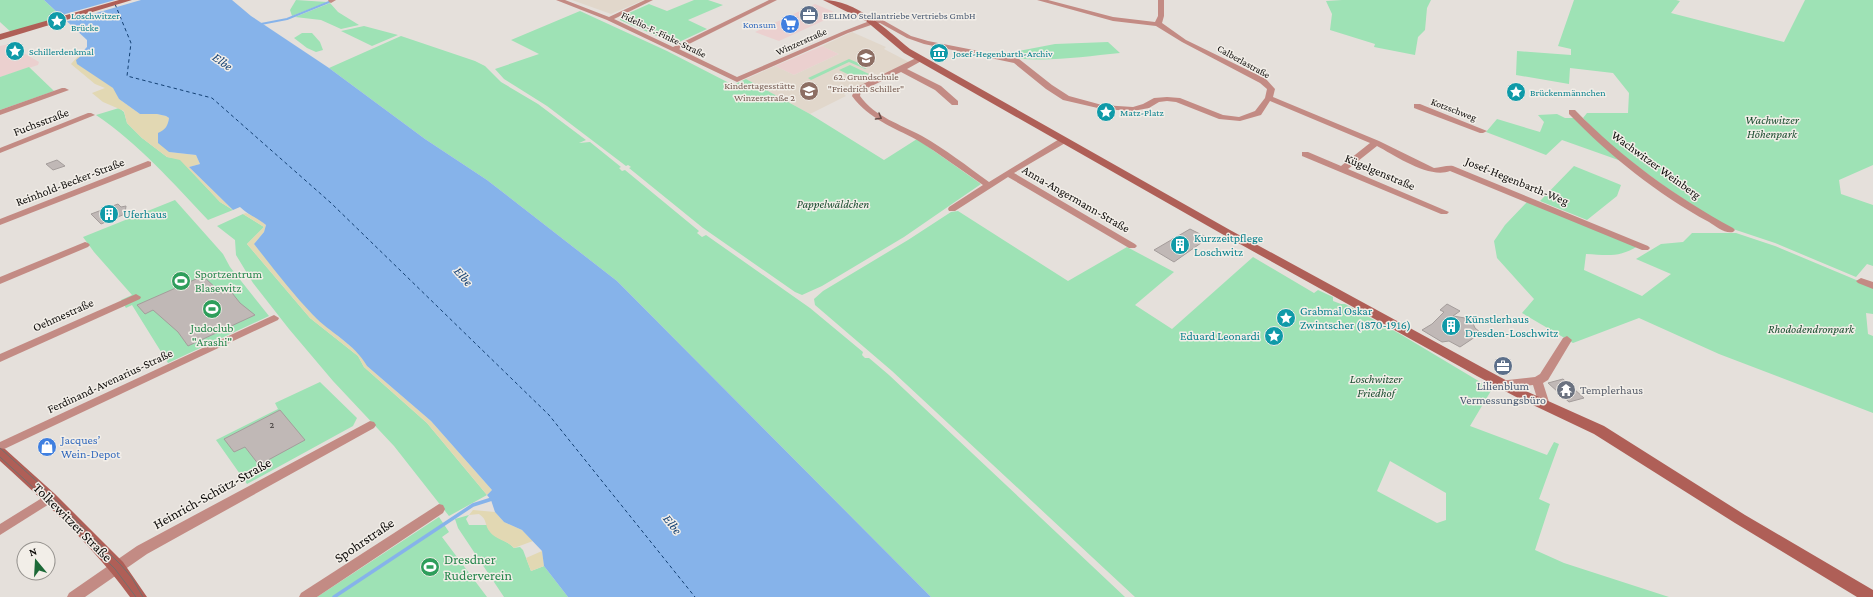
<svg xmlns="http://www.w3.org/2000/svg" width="1873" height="597" font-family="'Crimson Pro',serif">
<rect width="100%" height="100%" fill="#e5e0db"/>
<!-- commercial -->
<g fill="#ebd0cf">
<polygon points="815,4 834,12 823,17 827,19 779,41 755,32"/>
<polygon points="9,44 39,62 38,65 0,77 0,46"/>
<polygon points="822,46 839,54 794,75 775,66"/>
</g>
<!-- built -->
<g fill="#e1d7cb">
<polygon points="572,0 644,0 611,14"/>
<polygon points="852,32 886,47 884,49 909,62 844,94 846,96 810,114 746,79 775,66 794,75 839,54 822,46"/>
</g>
<!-- green -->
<g fill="#9ee2b5" fill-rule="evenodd">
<polygon points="0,0 44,0 63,18 12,33 0,22"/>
<polygon points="296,0 327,2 292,16 290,10"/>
<polygon points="694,0 708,0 723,5 688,20 707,29 677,43 673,43 620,20 620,17 649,4 667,11"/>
<polygon points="1342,0 1431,0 1427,8 1425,30 1418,37 1415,55 1374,47 1375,44 1330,30 1332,14 1326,1"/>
<polygon points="1574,0 1676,0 1680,1 1671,13 1784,42 1805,0 1873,0 1873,165 1839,180 1841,194 1873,205 1873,266 1867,264 1856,277 1775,243 1733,229 1709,216 1664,186 1609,145 1583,118 1587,113 1628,113 1629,93 1613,73 1570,68 1569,84 1516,75 1517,51 1571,55 1571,49 1558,46"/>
<polygon points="330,3 338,12 359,25 341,29 321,20 295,17"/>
<polygon points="580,11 667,51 733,85 746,79 810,114 884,160 917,139 981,184 904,237 822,286 802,295 795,292 703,228 629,168 631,167 628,165 626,166 547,106 504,79 495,69 539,54 511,40"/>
<polygon points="364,26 398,35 372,46 341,31"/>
<polygon points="302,33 312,33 320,42 323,50 316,52 307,48 294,38"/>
<polygon points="401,36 475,61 485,66 501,82 538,104 586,140 579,143 590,142 621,167 619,168 622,171 625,170 699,231 697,233 702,237 706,235 810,308 863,352 862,355 865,358 869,358 889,375 1125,597 931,597 617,281 487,180 425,139 329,68"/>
<path d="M1108,42l12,11c-41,4 -83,11 -123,2l58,-11z"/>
<polygon points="849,59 868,67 865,69 849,62 811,80 808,78"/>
<polygon points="850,65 869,74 858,79 839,70"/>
<polygon points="29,67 54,91 0,110 0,77"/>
<path d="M119,108l5,4 3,11 15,15 25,19 13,2 40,43 13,8 -25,10c-35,-37 -69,-76 -112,-105z"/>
<polygon points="1557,114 1565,118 1574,118 1624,162 1562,140 1546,155 1486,132 1497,119 1540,132 1544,122 1538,115"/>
<polygon points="1574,166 1621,185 1617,196 1587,220 1540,201"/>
<polygon points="175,200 223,254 230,267 269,316 168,363 132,305 126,308 121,300 132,295 94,252 83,237"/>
<path d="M1527,202l111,44c-19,12 -31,9 -52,8l-2,16 58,26 29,-22 -35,-15 25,-15 22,-2 9,-9h44l39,13 98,41v27l-7,-1 2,21 5,2v77l-154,-59 -80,-36 -66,25 -51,-30 12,-14 -37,-41 -3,-17 11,-16z"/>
<path d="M958,211l110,70 59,-34 47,25 -39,33 37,24 81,-72 61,36 4,-3 15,7v4l8,3h4l55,30 92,55 -22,37 77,29 7,-13 5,2 -20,55 11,5 -15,46 29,13 105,34h-534l-243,-226 -77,-66 -1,-6 9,-8 85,-51 43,-28zM1390,461l56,32v27l-9,3 -60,-32z"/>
<polygon points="243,214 264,227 247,244 310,318 358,356 364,367 427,423 487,495 449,516 394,446 333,381 289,329 253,283 236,255 235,240 217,226"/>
<polygon points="320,382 357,418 353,426 247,484 216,440 278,409 275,403"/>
<path d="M469,515l-3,4 3,6h18c4,14 18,13 27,23l6,-1 3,3 8,21 13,-5 24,31h-64l-46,-69 -3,-9z"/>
<polygon points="439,517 449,532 442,537 487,597 317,597"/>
</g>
<!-- sand -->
<g fill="#e2d8b3">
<polygon points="80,54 82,55 79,58 82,66 114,88 119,99 140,114 157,114 166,116 169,118 168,125 163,131 169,152 196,155 200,164 189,167 233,210 220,202 180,160 167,157 142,138 127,123 124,111 103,102 92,93 105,88 95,84 71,64"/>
<polygon points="246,213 258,218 266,225 264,232 254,244 314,316 361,355 367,366 431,421 492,490 487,495 427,423 364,367 358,356 310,318 247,244 264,227 243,214"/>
<path d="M473,510l22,2 9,10 18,8 11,11 -19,7c-7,-8 -18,-8 -24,-16 -6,-7 -2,-12 -11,-18l-10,1z"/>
<polygon points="542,551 544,566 531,571 526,558"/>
</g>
<!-- water -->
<path fill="#86b3ea" d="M44,0h188l19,16 78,52 96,71 62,41 130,101 314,316h-363l-24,-31 -2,-15 -20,-21 -18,-8 -9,-10 -4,-12 -4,-5 5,-5 -61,-69 -64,-55c-12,-22 -37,-33 -54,-51 -21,-22 -40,-47 -59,-71l10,-12 2,-7c-8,-7 -18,-10 -26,-18l-7,3 -44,-43 11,-3 -4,-9 -27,-3 -11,-9v-10c7,-3 10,-7 11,-15l-3,-2 -9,-2h-17l-21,-15 -6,-11 -36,-24 -1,-4 6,-5 -2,-1 7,-7v-7z"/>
<!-- pier -->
<polygon fill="#e5e0db" points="115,0 141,0 65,22 58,16"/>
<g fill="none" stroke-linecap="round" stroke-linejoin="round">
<!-- stream-far1 -->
<polyline stroke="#86b3ea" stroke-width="2" points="261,24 287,19 329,2"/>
<!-- stream -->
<polyline stroke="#86b3ea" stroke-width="3.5" points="334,597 473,505 495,498"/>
<!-- ferry -->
<polyline stroke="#144174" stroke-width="1" stroke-dasharray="3.5 3" stroke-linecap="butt" points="115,4 131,43 127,76 212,98 331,203 549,415 695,597"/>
</g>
<!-- building -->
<g fill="#c0b8b6" stroke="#a49d9b">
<polygon points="57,160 65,166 53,170 46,164"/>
<polygon points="118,204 121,207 126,206 125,214 101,224 91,214"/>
<polygon points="1190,229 1208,238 1174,262 1154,250"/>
<polygon points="203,276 221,293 229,289 240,303 255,315 188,346 178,332 153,310 145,314 137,305"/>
<polygon points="1447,304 1460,311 1453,316 1471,319 1475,328 1481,333 1460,347 1449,341 1442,342 1422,330 1432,324 1444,312 1440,310"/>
<polygon points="1563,379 1584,398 1569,402 1548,383"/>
<polygon points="280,410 305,440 259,465 245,447 234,452 224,439"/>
</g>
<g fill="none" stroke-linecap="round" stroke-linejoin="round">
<!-- street -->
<g fill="#c38b84" fill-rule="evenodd">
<polygon points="328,0 336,0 331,3 329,2"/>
<path d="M556,0h9l44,17 36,-17h8l-39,19 59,28 96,-47h8l-98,49 58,28 107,-46 23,-9 14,-3 30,17 17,5 91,18 33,26 17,11 33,9 31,2 10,-3 11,-6 13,-1 13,1 43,17 16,2 16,-6 10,-13 2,-9 -7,-6 -78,-41 -26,-16 -43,-5 -76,-21h11l65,17 42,5 3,-6v-16h6v16l-2,7 24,17 80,39 9,10 -2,8 106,44 55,27c6,0 13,-3 19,-2l195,80 2,2 -2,2h-6l-192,-79c-21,8 -54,-15 -73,-25l-29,23 101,43 -2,2h-6l-139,-58v-4h6l33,14 29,-23 -100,-42 -9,14 -21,6 -21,-2 -43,-17 -9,-1 -8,1 -10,6 -16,3 -31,-2 -39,-9 -17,-11 -32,-26 -90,-19 -17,-6 -27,-15 -9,2 -23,8 -111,49 -130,-62z"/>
<path d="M918,57l7,2 -18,10 34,17 17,15v4h-6l-17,-15 -34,-18 -40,19 -1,5c15,21 40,28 62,40 23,13 45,30 67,46l72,-44h6v4l-53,31 121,71 2,2 -2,2h-6l-121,-71 -53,34h-6l-1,-2 1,-2 34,-22c-22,-15 -43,-31 -66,-45 -24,-13 -48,-21 -65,-44l3,-8z"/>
<polygon points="62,88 65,88 69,90 0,115 0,110"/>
<polygon points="1414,104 1420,104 1487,131 1483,133 1480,133 1414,108"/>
<path d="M1569,110h6c47,48 99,86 158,118l2,2 -2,2c-8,2 -18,-6 -24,-10 -52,-28 -99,-66 -140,-108z"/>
<polygon points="88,113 91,113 95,115 0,153 0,148"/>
<polygon points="148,161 151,162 151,166 0,225 0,219"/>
<polygon points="85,242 88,243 90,245 88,247 0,284 0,277"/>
<polygon points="1861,278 1873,282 1873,289 1858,283 1856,281"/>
<polygon points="136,294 141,297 140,299 0,362 0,354"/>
<polygon points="274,315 279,318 278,320 0,451 0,442"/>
<polygon points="1567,336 1572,340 1548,380 1543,383 1550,405 1548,408 1540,408 1533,385 1503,388 1499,387 1498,384 1499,381 1535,377 1540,374 1563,338"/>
<polygon points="370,421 374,422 376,425 374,428 147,554 85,597 67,597 69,593 137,546"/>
<polygon points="50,493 54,495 56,498 54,501 0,535 0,524"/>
<polygon points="439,504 443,505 445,509 443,513 317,597 299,597 301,593"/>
</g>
<!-- secondary -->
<g fill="#af5f57" fill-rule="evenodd">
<polygon points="119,0 132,0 0,40 0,34"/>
<path d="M823,0c33,0 63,29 87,49l320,181 257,140 41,22 76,34 141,89 128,75v7h-16l-122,-74 -141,-89 -76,-36 -41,-22 -255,-142 -318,-181 -38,-32z"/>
<path d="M0,448l5,1 50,45 68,68 24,35h-17c-37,-51 -84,-94 -130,-136z"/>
</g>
<!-- tram -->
<g stroke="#73706d" stroke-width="1">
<polyline points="0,448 43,487 121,565 132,578 143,597"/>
<polyline points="0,457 50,503"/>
<polyline points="71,524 115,569 136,597"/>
</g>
</g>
<!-- one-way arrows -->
<defs><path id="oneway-chevron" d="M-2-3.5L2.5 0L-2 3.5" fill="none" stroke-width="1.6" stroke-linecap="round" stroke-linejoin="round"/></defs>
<use stroke="#684b46" href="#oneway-chevron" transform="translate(879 117) rotate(30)"/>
<!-- icons -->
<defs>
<g id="office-disc" transform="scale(1)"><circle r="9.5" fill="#5c6f8a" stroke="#f2eee8"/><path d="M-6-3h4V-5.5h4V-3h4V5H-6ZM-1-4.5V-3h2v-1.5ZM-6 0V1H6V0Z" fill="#fff"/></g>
<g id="sight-disc" transform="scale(1)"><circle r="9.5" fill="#0f9aa8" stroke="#f2eee8"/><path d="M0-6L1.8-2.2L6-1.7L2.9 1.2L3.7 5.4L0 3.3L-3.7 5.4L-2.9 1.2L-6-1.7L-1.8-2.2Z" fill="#fff"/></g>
<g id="supermarket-disc" transform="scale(1)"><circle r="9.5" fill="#3f7fe0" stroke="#f2eee8"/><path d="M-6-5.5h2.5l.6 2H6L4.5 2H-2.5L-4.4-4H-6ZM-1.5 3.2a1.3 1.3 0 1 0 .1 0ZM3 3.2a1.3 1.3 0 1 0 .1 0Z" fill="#fff"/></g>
<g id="museum-disc" transform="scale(1)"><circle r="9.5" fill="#0f9aa8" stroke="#f2eee8"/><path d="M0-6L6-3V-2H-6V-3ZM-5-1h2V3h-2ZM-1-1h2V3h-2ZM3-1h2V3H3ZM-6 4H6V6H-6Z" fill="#fff"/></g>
<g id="school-disc" transform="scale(1)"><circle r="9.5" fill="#8d6e63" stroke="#f2eee8"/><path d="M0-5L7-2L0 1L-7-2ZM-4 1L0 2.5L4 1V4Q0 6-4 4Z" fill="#fff"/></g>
<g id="building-disc" transform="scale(1)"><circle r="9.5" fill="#0f9aa8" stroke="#f2eee8"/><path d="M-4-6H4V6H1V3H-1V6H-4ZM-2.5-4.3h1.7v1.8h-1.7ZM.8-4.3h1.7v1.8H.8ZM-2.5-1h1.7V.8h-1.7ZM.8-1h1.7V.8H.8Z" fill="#fff"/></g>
<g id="stadium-disc" transform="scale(1)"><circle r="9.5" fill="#2e9e5b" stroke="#f2eee8"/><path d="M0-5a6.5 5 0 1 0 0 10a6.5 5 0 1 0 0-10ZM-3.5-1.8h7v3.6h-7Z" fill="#fff"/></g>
<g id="temple-disc" transform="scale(1)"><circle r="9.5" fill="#6b7280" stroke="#f2eee8"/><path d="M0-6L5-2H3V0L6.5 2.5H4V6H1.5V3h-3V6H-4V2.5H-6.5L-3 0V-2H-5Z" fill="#fff"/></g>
<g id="shop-disc" transform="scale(1)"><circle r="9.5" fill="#3f7fe0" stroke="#f2eee8"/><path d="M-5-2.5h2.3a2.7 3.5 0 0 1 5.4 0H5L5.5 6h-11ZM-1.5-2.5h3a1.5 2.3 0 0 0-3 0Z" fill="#fff"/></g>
</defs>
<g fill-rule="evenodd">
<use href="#office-disc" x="809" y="15"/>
<use href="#sight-disc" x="57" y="21"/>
<use href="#supermarket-disc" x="790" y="24"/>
<use href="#sight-disc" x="15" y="51"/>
<use href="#museum-disc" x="939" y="53"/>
<use href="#school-disc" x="866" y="58"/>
<use href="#school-disc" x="809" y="91"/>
<use href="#sight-disc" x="1516" y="92"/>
<use href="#sight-disc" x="1106" y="112"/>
<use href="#building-disc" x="109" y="214"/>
<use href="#building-disc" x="1180" y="245"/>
<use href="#stadium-disc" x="181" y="281"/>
<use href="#stadium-disc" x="212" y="309"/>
<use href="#sight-disc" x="1286" y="318"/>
<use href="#building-disc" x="1451" y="326"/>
<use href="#sight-disc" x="1274" y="336"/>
<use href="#office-disc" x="1503" y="366"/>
<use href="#temple-disc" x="1566" y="390"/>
<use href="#shop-disc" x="47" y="447"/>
<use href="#stadium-disc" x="430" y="567"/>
</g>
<g text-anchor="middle" stroke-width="3" stroke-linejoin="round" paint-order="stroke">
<!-- far-culture labels -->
<g font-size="10" fill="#0d838f" stroke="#f2eee8" text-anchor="start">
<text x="71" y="19">Loschwitzer<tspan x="71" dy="12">Brücke</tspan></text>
<text x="29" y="55">Schillerdenkmal</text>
<text x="953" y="57">Josef-Hegenbarth-Archiv</text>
<text x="1530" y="96">Brückenmännchen</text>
<text x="1120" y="116">Matz-Platz</text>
</g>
<!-- far-service labels -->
<g font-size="10" fill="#4e5e75" stroke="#f2eee8" text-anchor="start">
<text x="823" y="19">BELIMO Stellantriebe Vertriebs GmbH</text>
</g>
<!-- far-shop labels -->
<g font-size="10" fill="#366cbe" stroke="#f2eee8" text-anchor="end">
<text x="776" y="28">Konsum</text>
</g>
<!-- far-street labels -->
<g font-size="10" fill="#0d0b09" stroke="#f2eee8">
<text transform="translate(664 34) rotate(26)" y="4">Fidelio-F.-Finke-Straße</text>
<text transform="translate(801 41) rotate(-24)" y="4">Winzerstraße</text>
<text transform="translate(1244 61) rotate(29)" y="4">Calberlastraße</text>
<text transform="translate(1454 109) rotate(21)" y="4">Kotzschweg</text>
</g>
<!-- far-education labels -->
<g font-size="10" fill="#785e54" stroke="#f2eee8">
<text x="866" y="80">62. Grundschule<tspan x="866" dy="12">"Friedrich Schiller"</tspan></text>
<text x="795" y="89" text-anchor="end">Kindertagesstätte<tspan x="795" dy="12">Winzerstraße 2</tspan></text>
</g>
<!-- number labels -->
<g font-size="10" fill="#3a3634">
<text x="272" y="428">2</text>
</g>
<!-- park labels -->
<g font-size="12" font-style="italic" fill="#1b4d30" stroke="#f2eee8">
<text x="1772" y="124">Wachwitzer<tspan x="1772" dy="14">Höhenpark</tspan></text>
<text x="833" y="208">Pappelwäldchen</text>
<text x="1811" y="333">Rhododendronpark</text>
<text x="1376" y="383">Loschwitzer<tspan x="1376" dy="14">Friedhof</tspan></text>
</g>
<!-- street labels -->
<g font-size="12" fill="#0d0b09" stroke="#f2eee8">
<text transform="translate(41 122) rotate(-21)" y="4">Fuchsstraße</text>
<text transform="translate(1656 165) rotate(36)" y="4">Wachwitzer Weinberg</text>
<text transform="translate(1380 172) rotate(23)" y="4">Kügelgenstraße</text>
<text transform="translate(1517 181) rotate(22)" y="4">Josef-Hegenbarth-Weg</text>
<text transform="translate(70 182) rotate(-21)" y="4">Reinhold-Becker-Straße</text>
<text transform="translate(1076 199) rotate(30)" y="4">Anna-Angermann-Straße</text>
<text transform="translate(63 315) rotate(-24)" y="4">Oehmestraße</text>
<text transform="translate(110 381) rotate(-25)" y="4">Ferdinand-Avenarius-Straße</text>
</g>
<!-- culture labels -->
<g font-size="12" fill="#0d838f" stroke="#f2eee8" text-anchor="start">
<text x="123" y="218">Uferhaus</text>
<text x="1194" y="242">Kurzzeitpflege<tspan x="1194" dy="14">Loschwitz</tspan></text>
<text x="1300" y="315">Grabmal Oskar<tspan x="1300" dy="14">Zwintscher (1870-1916)</tspan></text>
<text x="1465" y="323">Künstlerhaus<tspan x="1465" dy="14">Dresden-Loschwitz</tspan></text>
<text x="1260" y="340" text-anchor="end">Eduard Leonardi</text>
</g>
<!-- leisure labels -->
<g font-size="12" fill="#27864d" stroke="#f2eee8" text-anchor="start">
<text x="195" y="278">Sportzentrum<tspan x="195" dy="14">Blasewitz</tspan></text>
<text x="212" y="332" text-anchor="middle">Judoclub<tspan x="212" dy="14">"Arashi"</tspan></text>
</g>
<!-- service labels -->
<g font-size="12" fill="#4e5e75" stroke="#f2eee8">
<text x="1503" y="390">Lilienblum<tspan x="1503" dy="14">Vermessungsbüro</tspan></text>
</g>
<!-- worship labels -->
<g font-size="12" fill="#5b616d" stroke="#f2eee8" text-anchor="start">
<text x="1580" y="394">Templerhaus</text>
</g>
<!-- shop labels -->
<g font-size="12" fill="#366cbe" stroke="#f2eee8" text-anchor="start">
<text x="61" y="444">Jacques’<tspan x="61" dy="14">Wein-Depot</tspan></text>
</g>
<!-- water labels -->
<g font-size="13" font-style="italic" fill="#144174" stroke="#f2eee8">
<text transform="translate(223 61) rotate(36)" y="5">Elbe</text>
<text transform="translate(464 276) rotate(49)" y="5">Elbe</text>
<text transform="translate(673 524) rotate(52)" y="5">Elbe</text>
</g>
<!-- near-street labels -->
<g font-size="14" fill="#0d0b09" stroke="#f2eee8">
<text transform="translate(212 493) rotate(-29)" y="5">Heinrich-Schütz-Straße</text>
<text transform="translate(73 522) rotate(45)" y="5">Tolkewitzer Straße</text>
<text transform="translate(364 540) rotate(-34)" y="5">Spohrstraße</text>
</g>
<!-- near-leisure labels -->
<g font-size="14" fill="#27864d" stroke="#f2eee8" text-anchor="start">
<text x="444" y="564">Dresdner<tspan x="444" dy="16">Ruderverein</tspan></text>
</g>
</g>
<!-- north arrow -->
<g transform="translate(36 561) rotate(342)"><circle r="19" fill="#f2eee8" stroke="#96938f"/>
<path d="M0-3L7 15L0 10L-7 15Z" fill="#1d6937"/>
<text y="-6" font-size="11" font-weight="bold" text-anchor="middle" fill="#0d0b09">N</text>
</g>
</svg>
